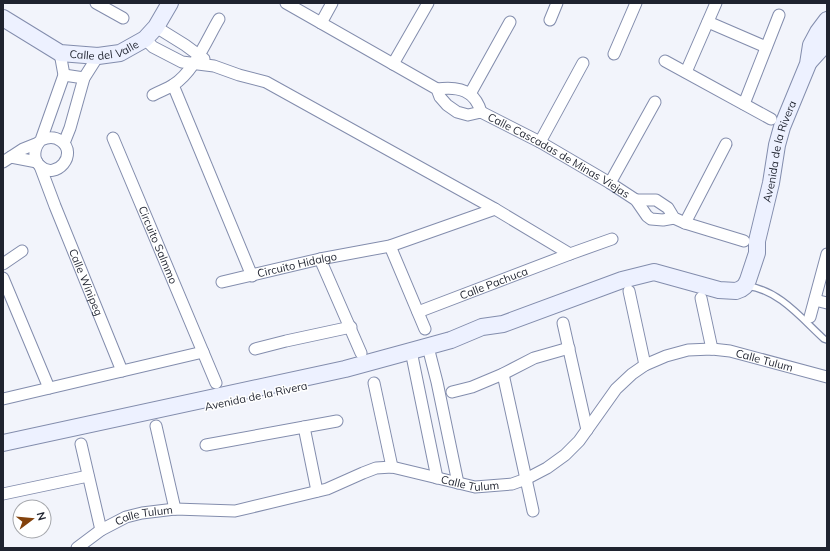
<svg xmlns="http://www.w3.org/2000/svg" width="830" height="551" font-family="Mulish,sans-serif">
<rect width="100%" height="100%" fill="#f2f4fb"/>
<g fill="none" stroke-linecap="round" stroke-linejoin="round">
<!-- lane casing -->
<g stroke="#838dad" stroke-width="8">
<path id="lane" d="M747,286c32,4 54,32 77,53l3,1"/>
</g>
<!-- street casing -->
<g stroke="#838dad" stroke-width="13">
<g id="street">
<polyline points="96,3 123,18"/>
<path id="s1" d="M286,3l151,86 3,8 7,8 10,7 11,3 13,-3 59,30 70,41 26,17 11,16 4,3 12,1 11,-2"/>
<polyline points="550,20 557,3"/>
<polyline points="708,22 766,47"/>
<polyline points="321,23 332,3"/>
<polyline points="156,27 185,45 204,59"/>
<polyline points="145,39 153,47 182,62 214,66 239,75 266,82 495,209 570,254"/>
<polyline points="614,54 636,3"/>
<polyline points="665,61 771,119"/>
<polyline points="393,64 428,3"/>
<polyline points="686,72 716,3"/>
<polyline points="64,75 84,78"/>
<polyline points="173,85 252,276"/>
<path d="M437,89c21,-3 38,1 44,23"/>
<polyline points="470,94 510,22"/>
<path d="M153,95c7,-4 14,-6 20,-10 21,-13 34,-46 46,-66"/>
<polyline points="744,104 779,15"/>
<path id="s2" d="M113,138l103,245"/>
<path d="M41,140c7,-3 13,-4 20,1 18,13 -5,40 -21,25 -8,-7 -6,-19 1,-26l23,-65 -4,-22"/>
<polyline points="540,142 583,63"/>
<polyline points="64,143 70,128 84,78 98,56"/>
<polyline points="11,157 37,162"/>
<polyline points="3,162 23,149 38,143"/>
<path id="s3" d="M40,166l15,40 67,165"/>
<polyline points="610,183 655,102"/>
<polyline points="636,200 656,200 668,208 674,218 685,223 744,241"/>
<polyline points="685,223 726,144"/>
<polyline points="390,246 425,329"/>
<polyline points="320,259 361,353"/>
<polyline points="3,264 22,251"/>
<polyline points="3,278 49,388"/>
<path id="s4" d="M222,282l98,-23 70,-13 105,-37"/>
<polyline points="629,291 645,365"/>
<polyline points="701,298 712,349"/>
<polyline points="815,300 827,303"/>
<path id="s5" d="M418,312l152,-58 42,-15"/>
<polyline points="810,317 827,254"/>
<polyline points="563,323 587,430"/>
<polyline points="428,347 437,382 458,483"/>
<polyline points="255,349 286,341 351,327"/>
<polyline points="411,351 437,478"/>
<polyline points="503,374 533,511"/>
<polyline points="374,383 392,467"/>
<polyline points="452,392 472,387 503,374 534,358 569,348"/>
<polyline points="3,399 203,352"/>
<polyline points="156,426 175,509"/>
<polyline points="304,427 317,491"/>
<polyline points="81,444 101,530"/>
<polyline points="206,445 337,421"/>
<polyline points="3,494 88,476"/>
<path id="s6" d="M77,548l24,-18 25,-13 16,-4 33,-4 60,2 92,-22 36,-16 13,-5 16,-1 83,20 37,-3 14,-5 21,-11 18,-13 14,-14 37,-52 16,-15 13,-9 21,-9 22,-6 24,-1 18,2 97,26"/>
</g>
</g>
<!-- secondary casing -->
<g stroke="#838dad" stroke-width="18">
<g id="secondary">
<path id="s7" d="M3,18l57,35 38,3 22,-3 25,-14 11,-12 14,-24"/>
<polyline points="810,61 827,42"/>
<path id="s8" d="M3,443l342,-74 66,-18 40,-11 31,-13 21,-3 119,-44 32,-8 65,18 17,1 5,-2 4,-3 3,-6 9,-27v-12l14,-58 6,-38 5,-18 26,-63 3,-19 7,-13 9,-12"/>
</g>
</g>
<!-- lane -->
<use href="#lane" stroke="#fff" stroke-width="5.5"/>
<!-- street -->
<use href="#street" stroke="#fff" stroke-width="11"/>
<!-- secondary -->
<use href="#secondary" stroke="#edf1ff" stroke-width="16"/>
</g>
<g text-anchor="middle" stroke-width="3" stroke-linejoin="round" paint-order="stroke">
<!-- street labels -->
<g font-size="11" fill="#1f232f" stroke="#fff">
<text dy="4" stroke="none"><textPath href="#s7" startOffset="112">Calle del Valle</textPath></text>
<text dy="4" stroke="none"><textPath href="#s8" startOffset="909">Avenida de la Rivera</textPath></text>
<text dy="4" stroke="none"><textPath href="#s1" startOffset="319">Calle Cascadas de Minas Viejas</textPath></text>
<text dy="4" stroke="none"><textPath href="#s2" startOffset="116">Circuito Salmmo</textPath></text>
<text dy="4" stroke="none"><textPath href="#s4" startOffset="77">Circuito Hidalgo</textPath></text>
<text dy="4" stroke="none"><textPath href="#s3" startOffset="125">Calle Winipeg</textPath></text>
<text dy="4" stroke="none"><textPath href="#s5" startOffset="81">Calle Pachuca</textPath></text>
<text dy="4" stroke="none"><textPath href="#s6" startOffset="760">Calle Tulum</textPath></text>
<text transform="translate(256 396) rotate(-12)" y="4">Avenida de la Rivera</text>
<text dy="4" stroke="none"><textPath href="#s6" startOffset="412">Calle Tulum</textPath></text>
<text dy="4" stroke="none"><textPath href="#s6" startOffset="76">Calle Tulum</textPath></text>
</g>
</g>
<!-- border -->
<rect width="830" height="551" fill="none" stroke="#1f232f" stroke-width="8"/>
<!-- north arrow -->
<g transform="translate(32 519) rotate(74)"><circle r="19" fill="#ffffff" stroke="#a5a7ac"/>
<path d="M0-3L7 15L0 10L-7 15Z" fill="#83420c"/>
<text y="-6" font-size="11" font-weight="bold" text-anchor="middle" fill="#1f232f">N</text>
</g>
</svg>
